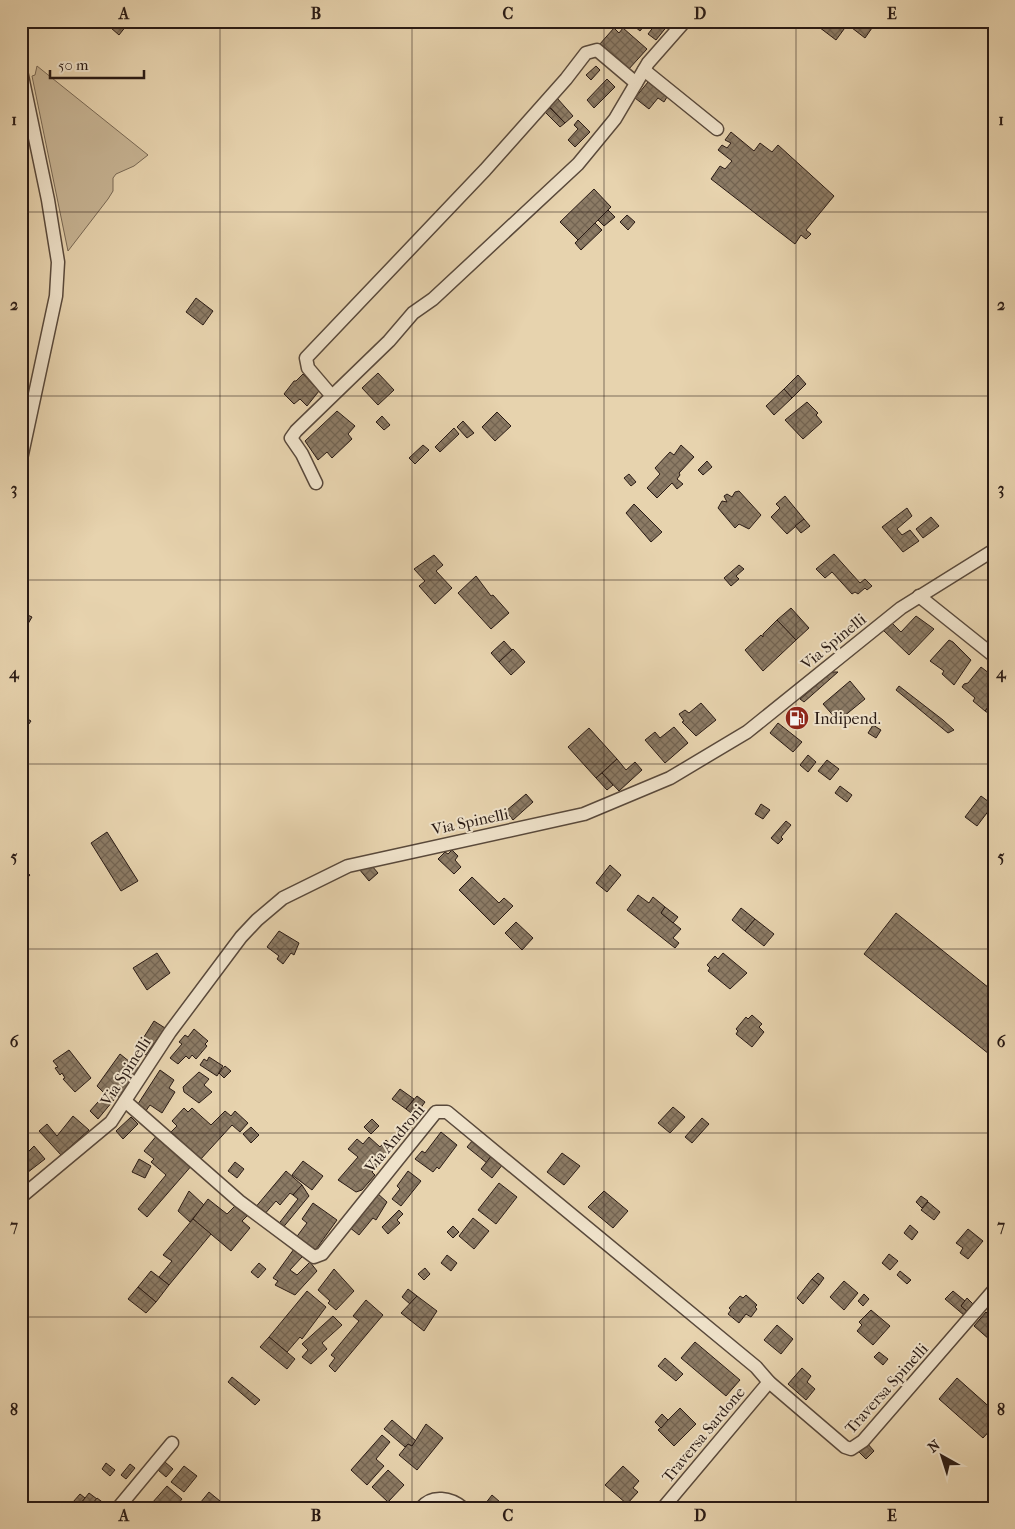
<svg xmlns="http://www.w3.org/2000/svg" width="1015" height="1529" font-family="'IM FELL French Canon',serif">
<defs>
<pattern id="building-cross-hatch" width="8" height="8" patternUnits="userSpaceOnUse" patternTransform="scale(1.25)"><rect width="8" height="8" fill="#8c7b65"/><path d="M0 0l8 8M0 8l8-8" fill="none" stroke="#736452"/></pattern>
</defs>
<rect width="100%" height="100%" fill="#e7d3ae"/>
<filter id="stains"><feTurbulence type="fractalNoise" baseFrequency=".004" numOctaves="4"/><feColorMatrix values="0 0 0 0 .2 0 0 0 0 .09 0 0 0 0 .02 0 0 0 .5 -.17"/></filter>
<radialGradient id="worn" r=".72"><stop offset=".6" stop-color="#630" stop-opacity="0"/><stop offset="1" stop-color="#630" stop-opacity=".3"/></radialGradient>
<!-- grass -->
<polygon fill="#c7b494" stroke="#786854" points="37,66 148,155 134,166 116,174 113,178 113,191 108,199 68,251 32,76 35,75"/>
<!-- building -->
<g fill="url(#building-cross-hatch)" stroke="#2a1b15">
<polygon points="103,21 130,21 119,35"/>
<polygon points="628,21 648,21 640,31"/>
<polygon points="658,21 662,21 668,25 656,40 648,34"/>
<polygon points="811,21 842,21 847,25 836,40"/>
<polygon points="843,21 863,21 872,28 865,38"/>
<polygon points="614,28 619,33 623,28 647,49 628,70 599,45"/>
<polygon points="596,66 600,70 591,80 586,75"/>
<polygon points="607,79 615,87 594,108 587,100"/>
<polygon points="648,82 667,97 664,102 658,98 649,109 635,98"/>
<polygon points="557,98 573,116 565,123 549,106"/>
<polygon points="550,108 565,123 560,127 545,112"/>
<polygon points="578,120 590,132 575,147 568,140 578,129 574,125"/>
<polygon points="731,132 754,151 760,143 772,152 778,145 834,196 806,230 811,234 806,239 801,235 795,244 711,179 720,166 725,169 732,161 718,150 722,145 727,148 731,143 725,140"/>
<polygon points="594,189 611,207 578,240 560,222"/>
<polygon points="608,210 615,217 604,226 598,220"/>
<polygon points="627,215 635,222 628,230 620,222"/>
<polygon points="595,223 602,230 581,250 575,243"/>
<polygon points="196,298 213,311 203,325 186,312"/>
<polygon points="378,373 394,390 378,405 362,388"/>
<polygon points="303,374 319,391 307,406 300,399 294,404 284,394 294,381 296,381"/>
<polygon points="798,375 806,384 792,398 784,389"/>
<polygon points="784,389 792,398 774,415 766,406"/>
<polygon points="807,402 818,413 816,415 822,422 803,439 785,420"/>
<polygon points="337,411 355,426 348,434 352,439 332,458 327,452 318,460 305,441"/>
<polygon points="497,412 511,426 495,441 482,427"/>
<polygon points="382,416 390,425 384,430 376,422"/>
<polygon points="463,421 474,433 467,438 457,427"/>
<polygon points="454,428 459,434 440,452 435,447"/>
<polygon points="423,445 429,450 415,464 409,458"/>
<polygon points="681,445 694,457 679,473 680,475 677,479 683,484 677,489 672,483 657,498 647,488 660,474 655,468 670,452 674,455"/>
<polygon points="707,461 712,467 703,475 698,470"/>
<polygon points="629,474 636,482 631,486 624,478"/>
<polygon points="739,491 761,515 749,529 739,524 735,528 718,508 722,501 727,502 724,496 727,494 732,497 735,492"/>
<polygon points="785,496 804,519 787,534 771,517 780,508 776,504"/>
<polygon points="634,504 662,532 651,542 626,513"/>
<polygon points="907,508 912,516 897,529 902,535 910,530 919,541 903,552 882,527"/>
<polygon points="931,517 939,526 923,538 916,529"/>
<polygon points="804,519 810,526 801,533 795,526"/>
<polygon points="834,554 860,583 865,579 872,586 867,590 865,588 858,594 855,592 852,594 832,572 825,578 816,569"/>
<polygon points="434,555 443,565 436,571 452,588 435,604 419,586 425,581 414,569"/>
<polygon points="739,565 744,569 736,576 739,579 731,586 724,578"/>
<polygon points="476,576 491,596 493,595 509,613 491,629 458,593"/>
<polygon points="791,608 809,628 796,640 777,620"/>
<polygon points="21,612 32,617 22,634 21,634"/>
<polygon points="916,616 934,629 909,655 883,630 891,622 901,632"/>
<polygon points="777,620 796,640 763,671 745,650 761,635 763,637 763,634"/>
<polygon points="949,640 953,642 971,660 954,685 942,674 944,671 930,661"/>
<polygon points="504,641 512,650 499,662 491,653"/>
<polygon points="513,649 525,662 511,675 499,662"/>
<polygon points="981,667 994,677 994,700 985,711 973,701 975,698 962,687 964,684 968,683"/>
<polygon points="832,672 838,672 804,702 800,699"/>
<polygon points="850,681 865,699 838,721 823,704"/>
<polygon points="899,686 943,720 954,730 948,733 896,690"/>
<polygon points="994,700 994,717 985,711"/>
<polygon points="701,703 716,720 696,736 682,722 684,721 679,714 685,710 689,713"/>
<polygon points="21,715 31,721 21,735"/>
<polygon points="778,723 802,742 793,752 770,733"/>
<polygon points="873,725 881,730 876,738 868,733"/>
<polygon points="674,727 688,743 665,763 645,740 655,732 660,738"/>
<polygon points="589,728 617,759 596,778 568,747"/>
<polygon points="808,755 816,762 808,772 800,765"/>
<polygon points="617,759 626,770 635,762 642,770 619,791 602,773"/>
<polygon points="827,760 839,769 830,780 818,771"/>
<polygon points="602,773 613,785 607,790 596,778"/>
<polygon points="840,786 852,795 847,802 835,793"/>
<polygon points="526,794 533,802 513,820 506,811"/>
<polygon points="981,796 993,805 977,826 965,817"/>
<polygon points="761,804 770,810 763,819 755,814"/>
<polygon points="786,821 791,825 781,837 783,839 778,844 771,838"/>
<polygon points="107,832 138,881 121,891 91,843"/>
<polygon points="452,850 458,856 455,860 461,867 454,874 438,859 445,852 448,854"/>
<polygon points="610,865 621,875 607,892 596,883"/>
<polygon points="372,866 378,873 369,881 359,869"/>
<polygon points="21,868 30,875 21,885"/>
<polygon points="472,877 499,903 504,898 513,906 494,925 459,890"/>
<polygon points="638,895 649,903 653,897 665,907 661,913 681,929 673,938 679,943 675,948 627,910"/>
<polygon points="665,907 678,917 673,923 661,913"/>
<polygon points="741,908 755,919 745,931 732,920"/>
<polygon points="896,913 994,992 994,1058 864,954"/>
<polygon points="755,919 774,934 764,946 745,931"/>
<polygon points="516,922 533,938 522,950 505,933"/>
<polygon points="279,931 299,943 294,955 291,953 283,964 277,959 279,956 267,947"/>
<polygon points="157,953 170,973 147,990 133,968"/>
<polygon points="723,953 747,973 730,989 708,971 710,968 707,965 715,956 718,959"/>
<polygon points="752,1015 762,1024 759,1027 764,1032 752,1047 736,1034 738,1031 736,1029 746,1017 748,1019"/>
<polygon points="154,1021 165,1028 146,1055 137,1048"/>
<polygon points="194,1029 208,1041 205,1044 207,1046 196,1059 192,1055 189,1059 186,1056 178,1064 170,1058 182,1044 179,1042 185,1035 188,1037"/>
<polygon points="69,1050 91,1078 75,1092 63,1079 65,1078 62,1073 60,1075 55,1068 58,1067 53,1061"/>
<polygon points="120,1054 140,1070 120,1098 117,1096 98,1119 90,1111 105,1094 97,1086"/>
<polygon points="209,1057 223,1066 217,1076 200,1065 204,1059 207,1061"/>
<polygon points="225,1066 231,1071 224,1078 219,1073"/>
<polygon points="160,1070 174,1080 169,1088 175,1092 162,1113 150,1105 145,1112 136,1107"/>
<polygon points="199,1072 209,1079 204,1085 212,1092 199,1103 184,1092 183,1087"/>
<polygon points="400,1089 414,1099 406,1109 392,1099"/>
<polygon points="417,1096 425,1102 415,1116 406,1109"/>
<polygon points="673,1107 685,1117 670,1133 658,1123"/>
<polygon points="184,1108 188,1112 192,1108 211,1125 225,1111 231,1116 235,1111 248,1123 240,1132 232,1125 200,1160 171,1132 177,1126 172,1121"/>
<polygon points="73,1116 89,1130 61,1155 39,1131 47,1124 57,1136"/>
<polygon points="131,1117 138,1124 123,1139 116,1131"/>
<polygon points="702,1118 709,1124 692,1143 685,1137"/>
<polygon points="372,1119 379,1126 371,1134 364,1127"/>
<polygon points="251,1127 259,1135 251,1143 243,1134"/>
<polygon points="441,1132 457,1145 439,1169 437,1167 433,1172 415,1159 422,1151 425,1153"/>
<polygon points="158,1134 193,1164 147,1217 138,1209 166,1175 151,1162 154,1159 144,1151"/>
<polygon points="369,1137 380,1147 386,1140 394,1147 372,1172 375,1175 362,1190 356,1192 338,1180 358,1157 348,1149 357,1139 363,1144"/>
<polygon points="473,1140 492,1155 487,1163 467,1147"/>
<polygon points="34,1146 45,1159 23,1176 21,1164 25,1161 22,1158"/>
<polygon points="562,1153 580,1166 564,1185 547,1172"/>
<polygon points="492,1155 503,1164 492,1178 481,1169"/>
<polygon points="139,1159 151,1166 145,1178 132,1172"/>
<polygon points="303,1161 323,1176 312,1190 292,1175"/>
<polygon points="235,1162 244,1169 237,1178 228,1171"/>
<polygon points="286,1171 302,1185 293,1195 290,1193 280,1205 276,1201 263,1216 254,1209"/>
<polygon points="408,1171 421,1181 401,1206 392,1199 400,1189 397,1186"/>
<polygon points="499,1183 517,1197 496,1224 478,1210"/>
<polygon points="302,1185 309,1196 281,1230 277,1226 298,1199 293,1195"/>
<polygon points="189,1191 204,1205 190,1222 178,1211"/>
<polygon points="604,1191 628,1211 613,1228 588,1207"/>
<polygon points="377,1193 387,1202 376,1220 373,1218 359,1235 349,1227"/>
<polygon points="921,1196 928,1201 922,1208 916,1202"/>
<polygon points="208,1199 227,1214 238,1203 245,1211 247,1216 242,1221 250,1228 231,1251 193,1219"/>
<polygon points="928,1202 940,1212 934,1220 921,1210"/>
<polygon points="313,1203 337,1220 314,1252 295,1239 307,1223 302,1219"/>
<polygon points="399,1210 403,1214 397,1220 400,1223 388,1234 382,1227"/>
<polygon points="473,1218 489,1231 474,1249 459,1236"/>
<polygon points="193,1219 211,1234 169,1285 159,1277 172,1261 163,1255"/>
<polygon points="910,1225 918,1232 912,1240 904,1233"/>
<polygon points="453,1226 459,1232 453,1238 447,1232"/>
<polygon points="968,1229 983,1241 968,1259 960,1253 963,1248 956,1243"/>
<polygon points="294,1249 302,1257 290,1270 297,1275 310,1262 317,1271 295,1295 275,1285 278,1281 273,1278"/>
<polygon points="889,1254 898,1261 890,1270 882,1263"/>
<polygon points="447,1255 457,1263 451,1271 441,1263"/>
<polygon points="259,1263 266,1269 258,1278 251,1272"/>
<polygon points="425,1268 430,1274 424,1280 418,1274"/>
<polygon points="334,1269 354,1291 336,1310 328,1303 330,1301 318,1290"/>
<polygon points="151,1271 169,1285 156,1302 138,1287"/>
<polygon points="900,1271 911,1280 907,1284 897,1275"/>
<polygon points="818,1273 824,1278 819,1285 812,1279"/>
<polygon points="812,1279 819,1285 803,1304 797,1298"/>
<polygon points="844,1281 858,1293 844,1310 830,1297"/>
<polygon points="138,1287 156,1302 146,1313 128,1299"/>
<polygon points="408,1289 417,1296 410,1304 402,1297"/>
<polygon points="307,1291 326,1307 302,1339 300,1337 287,1352 269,1337"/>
<polygon points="953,1291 965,1301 961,1306 968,1312 965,1316 945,1299"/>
<polygon points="864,1294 869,1299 863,1306 858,1301"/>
<polygon points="746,1295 757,1305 755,1307 757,1309 751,1317 746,1314 739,1323 728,1314 731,1310 729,1308 740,1296 743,1298"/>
<polygon points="417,1296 437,1311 424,1331 401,1313"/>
<polygon points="967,1298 974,1305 968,1312 961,1306"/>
<polygon points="366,1300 383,1315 335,1372 329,1366 335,1358 331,1355 359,1321 353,1316"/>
<polygon points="871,1310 890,1326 873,1345 857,1331 862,1325 859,1322"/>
<polygon points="986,1312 994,1318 994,1336 990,1340 974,1326"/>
<polygon points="333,1316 342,1325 322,1343 327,1349 311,1364 302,1357 308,1350 302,1344"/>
<polygon points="777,1325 793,1339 781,1354 764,1340"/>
<polygon points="269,1337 295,1359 287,1369 260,1347"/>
<polygon points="695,1342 740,1380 726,1396 681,1358"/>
<polygon points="879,1352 888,1359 883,1365 874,1357"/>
<polygon points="665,1358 683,1374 676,1381 658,1366"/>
<polygon points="802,1368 811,1376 807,1382 815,1389 806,1400 788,1384"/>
<polygon points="232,1377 260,1400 255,1405 228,1382"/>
<polygon points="957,1378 994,1411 994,1426 983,1438 939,1399"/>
<polygon points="680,1408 696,1424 674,1446 658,1430"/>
<polygon points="662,1414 668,1420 661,1428 655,1422"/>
<polygon points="392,1420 416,1441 412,1446 408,1444 405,1447 384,1429"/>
<polygon points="426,1424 443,1438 417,1470 399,1455 408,1444 412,1446"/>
<polygon points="382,1435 390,1442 376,1459 384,1466 367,1485 351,1470"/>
<polygon points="867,1443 874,1451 866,1459 859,1452"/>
<polygon points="165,1462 173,1469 166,1477 158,1470"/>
<polygon points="106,1463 115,1470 110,1476 102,1469"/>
<polygon points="130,1464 135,1468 126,1479 121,1475"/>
<polygon points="184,1466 197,1476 184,1492 171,1482"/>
<polygon points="623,1466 639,1481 633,1488 638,1492 627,1504 605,1485"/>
<polygon points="388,1470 404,1485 388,1502 372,1487"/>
<polygon points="167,1486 182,1499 175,1508 158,1508 152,1503"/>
<polygon points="209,1492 226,1506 224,1508 196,1508"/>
<polygon points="89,1493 97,1499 89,1508 77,1508"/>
<polygon points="80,1494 85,1498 78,1506 73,1502"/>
<polygon points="492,1495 500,1502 495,1508 482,1508"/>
<polygon points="97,1498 105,1504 102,1508 89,1508"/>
</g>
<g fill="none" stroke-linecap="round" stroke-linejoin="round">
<!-- minor casing -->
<g stroke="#59493b" stroke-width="15">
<g id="minor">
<polyline points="644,70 717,129"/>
<polyline points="21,71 48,200 58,262 56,296 21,459"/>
<polyline points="331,395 308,368 306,358 485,170 566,79 586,53 597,50 636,83"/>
<polyline points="316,483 302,454 291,438 296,431 389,341 413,313 433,299 578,164 615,119 648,63 685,21"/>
<polyline points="919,596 994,656"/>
<polyline points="125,1101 239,1201 314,1257 322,1254 436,1112 447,1112 756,1367 769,1382 845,1447 851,1449 863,1441 994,1290"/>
<polyline points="21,1197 111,1122 170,1032 241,937 257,920 283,898 348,866 584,814 670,778 747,732 901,608 994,550"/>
<polyline points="118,1508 172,1443"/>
<path d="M421,1508c11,-14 30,-10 42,0"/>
<polyline points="663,1508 769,1382"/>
</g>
</g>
<!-- minor -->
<use href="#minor" stroke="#efe2ca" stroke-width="12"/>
</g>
<!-- grid -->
<path fill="none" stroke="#2a1b15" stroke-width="1" stroke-opacity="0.55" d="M220,21v1487M412,21v1487M604,21v1487M796,21v1487M21,212h973M21,396h973M21,580h973M21,764h973M21,949h973M21,1133h973M21,1317h973"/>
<!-- icons -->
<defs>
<g id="fuel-disc" transform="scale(1.25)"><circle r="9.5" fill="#8f2418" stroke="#efe2ca"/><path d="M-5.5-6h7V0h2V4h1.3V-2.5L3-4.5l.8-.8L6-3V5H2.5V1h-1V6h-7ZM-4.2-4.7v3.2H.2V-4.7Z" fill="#fff"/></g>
</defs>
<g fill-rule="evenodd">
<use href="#fuel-disc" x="797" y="718"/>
</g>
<g text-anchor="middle" stroke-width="4" stroke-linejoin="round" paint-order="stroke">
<!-- street labels -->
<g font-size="16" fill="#2a1b15" stroke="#efe2ca">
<text transform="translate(833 641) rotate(-39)" y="6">Via Spinelli</text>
<text transform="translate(470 821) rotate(-12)" y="6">Via Spinelli</text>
<text transform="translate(125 1071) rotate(-57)" y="6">Via Spinelli</text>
<text transform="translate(394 1138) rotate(-50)" y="6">Via Androni</text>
<text transform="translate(886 1388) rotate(-48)" y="6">Traversa Spinelli</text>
<text transform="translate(703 1434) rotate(-50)" y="6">Traversa Sardone</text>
</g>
<!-- poi labels -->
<g font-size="16" fill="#2a1b15" stroke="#efe2ca" text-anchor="start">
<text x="814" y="724">Indipend.</text>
</g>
</g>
<!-- margin -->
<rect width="1015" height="1529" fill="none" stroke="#e7d3ae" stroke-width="55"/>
<!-- north arrow -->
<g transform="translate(942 1456) rotate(321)" stroke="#efe2ca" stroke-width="4" paint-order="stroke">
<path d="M0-4L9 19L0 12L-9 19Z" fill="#2a1b15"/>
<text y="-8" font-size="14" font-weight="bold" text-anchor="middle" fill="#2a1b15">N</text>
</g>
<!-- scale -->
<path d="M50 70v8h94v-8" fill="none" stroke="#2a1b15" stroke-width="2.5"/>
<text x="58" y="70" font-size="15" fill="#2a1b15" stroke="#efe2ca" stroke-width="4" paint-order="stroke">50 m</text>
<rect x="28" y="28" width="960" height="1474" fill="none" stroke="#2a1b15" stroke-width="2"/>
<g font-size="16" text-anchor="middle" font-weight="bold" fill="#2a1b15">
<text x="124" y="19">A</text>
<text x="316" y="19">B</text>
<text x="508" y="19">C</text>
<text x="700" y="19">D</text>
<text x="892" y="19">E</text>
<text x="14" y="125">1</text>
<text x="1001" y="125">1</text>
<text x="14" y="310">2</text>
<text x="1001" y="310">2</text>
<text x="14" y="494">3</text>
<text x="1001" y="494">3</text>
<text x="14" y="678">4</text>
<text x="1001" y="678">4</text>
<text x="14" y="862">5</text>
<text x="1001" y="862">5</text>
<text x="14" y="1047">6</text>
<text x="1001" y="1047">6</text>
<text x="14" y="1231">7</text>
<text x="1001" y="1231">7</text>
<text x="14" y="1415">8</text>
<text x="1001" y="1415">8</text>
<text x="124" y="1521">A</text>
<text x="316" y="1521">B</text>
<text x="508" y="1521">C</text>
<text x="700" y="1521">D</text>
<text x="892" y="1521">E</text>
</g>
<rect width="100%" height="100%" filter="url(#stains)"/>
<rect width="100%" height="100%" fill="url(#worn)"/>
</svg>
